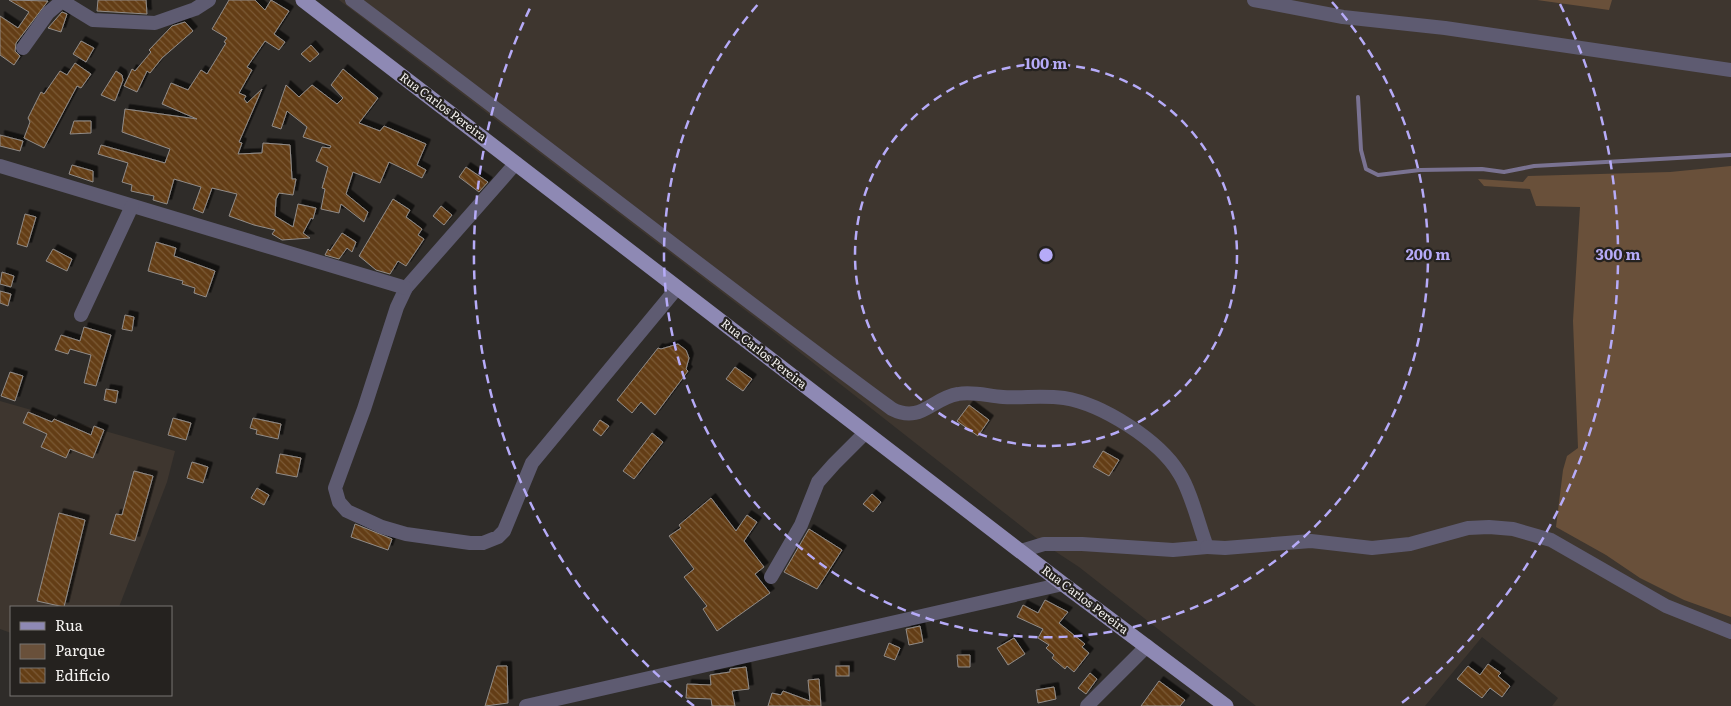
<svg xmlns="http://www.w3.org/2000/svg" width="1731" height="706" font-family="Literata,serif">
<defs>
<pattern id="building-back-hatch" width="6" height="6" patternUnits="userSpaceOnUse" patternTransform="scale(1.25)"><rect width="6" height="6" fill="#643e15"/><path d="M-1 5l2 2M0 0l6 6M5-1l2 2" fill="none" stroke="#7b5a37"/></pattern>
<filter id="shadow"><feDropShadow dx="4.5" dy="-4.5" stdDeviation="0" flood-color="#0009"/></filter>
</defs>
<rect width="100%" height="100%" fill="#2f2c29"/>
<!-- built -->
<g fill="#3e362f">
<polygon points="339,0 1731,0 1731,706 1552,706 1558,698 1482,637 1425,706 1256,706 1079,567 1044,544 779,336"/>
<polygon points="0,401 175,451 167,482 119,607 11,607 11,633 0,629"/>
</g>
<!-- green -->
<g fill="#69503a">
<polygon points="1537,0 1612,0 1609,10"/>
<polygon points="1731,166 1731,617 1684,600 1640,578 1606,555 1556,527 1563,470 1567,456 1578,448 1573,321 1580,207 1536,206 1530,189 1484,186 1478,179 1523,182 1528,176 1670,172"/>
</g>
<g fill="none" stroke-linecap="round" stroke-linejoin="round">
<!-- stream -->
<polyline stroke="#7a7392" stroke-width="4" points="1358,97 1361,150 1366,169 1378,175 1420,170 1482,169 1504,172 1534,166 1731,155"/>
</g>
<!-- building -->
<g fill="url(#building-back-hatch)" stroke="#918c89" filter="url(#shadow)">
<polygon points="9,0 48,1 16,43 15,51 20,56 14,65 0,55 0,16 18,28 29,12"/>
<polygon points="98,0 146,0 147,14 97,11"/>
<polygon points="229,0 255,0 265,10 271,0 289,11 274,34 285,42 279,50 265,41 247,67 252,70 239,93 246,96 244,99 247,103 262,89 239,142 242,143 238,154 262,153 263,143 290,145 292,179 296,179 293,195 279,193 276,199 275,216 293,227 298,204 316,208 313,219 311,218 303,233 310,238 282,240 272,234 275,230 254,225 229,216 237,194 212,188 203,213 193,209 201,187 174,179 167,204 153,200 154,196 131,191 132,185 122,182 128,163 98,154 101,145 165,163 170,149 122,132 125,109 197,119 162,104 171,83 188,90 201,70 207,74 226,43 224,42 227,38 212,29"/>
<polygon points="62,12 67,14 61,32 48,28"/>
<polygon points="185,22 193,31 162,58 150,73 147,71 137,92 124,86 132,69 135,71 151,52 149,50 172,26"/>
<polygon points="81,41 94,48 86,62 73,54"/>
<polygon points="311,45 319,54 310,62 301,54"/>
<polygon points="75,63 91,74 81,88 77,86 44,148 24,138 30,122 28,118 41,92 44,94 60,71 67,75"/>
<polygon points="343,69 378,98 359,123 380,131 384,126 426,144 417,165 426,170 422,178 389,162 380,183 353,172 346,194 368,212 364,222 341,204 339,213 321,209 325,189 322,188 328,167 316,161 322,147 330,148 331,146 303,137 307,127 287,111 281,129 272,126 286,85 299,97 312,85 337,104 343,98 331,85"/>
<polygon points="116,71 122,75 123,80 115,101 101,95"/>
<polygon points="74,121 91,121 91,133 70,134"/>
<polygon points="0,135 23,141 20,151 0,146"/>
<polygon points="72,165 93,171 93,182 69,174"/>
<polygon points="466,167 488,182 479,192 459,177"/>
<polygon points="393,199 410,210 406,217 422,229 418,235 424,239 406,266 398,261 390,274 376,270 359,256"/>
<polygon points="441,206 452,215 444,225 433,216"/>
<polygon points="25,214 36,217 27,247 17,244"/>
<polygon points="342,233 356,242 352,252 347,248 339,259 325,255 328,249 330,251"/>
<polygon points="156,242 176,248 174,256 215,271 206,297 194,293 195,288 182,284 183,281 148,271"/>
<polygon points="53,249 72,259 67,271 46,261"/>
<polygon points="2,272 14,276 11,287 0,284"/>
<polygon points="0,291 11,294 8,306 0,303"/>
<polygon points="125,315 134,317 132,331 122,329"/>
<polygon points="84,327 111,335 96,386 84,383 91,355 70,349 68,354 55,350 61,335 80,341"/>
<polygon points="678,344 686,350 689,358 686,369 688,371 655,415 641,402 632,413 617,400 658,348 661,349"/>
<polygon points="735,367 752,379 743,391 726,379"/>
<polygon points="10,372 23,376 15,401 1,396"/>
<polygon points="106,389 118,391 116,403 104,400"/>
<polygon points="969,405 989,420 978,436 957,421"/>
<polygon points="28,412 52,422 54,419 91,435 94,426 104,430 93,458 70,449 66,458 41,447 47,434 23,423"/>
<polygon points="173,418 191,423 186,440 168,435"/>
<polygon points="253,418 281,424 278,439 256,434 257,430 250,428"/>
<polygon points="600,420 609,426 601,436 593,430"/>
<polygon points="652,433 663,442 634,479 623,471"/>
<polygon points="1103,451 1119,460 1109,476 1093,467"/>
<polygon points="280,454 301,458 297,477 276,473"/>
<polygon points="192,462 208,467 203,483 187,478"/>
<polygon points="134,471 153,476 135,541 110,534 116,514 122,515"/>
<polygon points="257,488 269,495 264,505 251,498"/>
<polygon points="872,494 881,502 873,512 863,504"/>
<polygon points="711,498 736,531 747,515 757,522 744,541 764,567 755,574 770,593 717,631 703,609 707,606 684,577 694,569 669,536 681,528 679,525"/>
<polygon points="59,513 85,520 64,607 37,601"/>
<polygon points="355,524 392,539 388,550 351,537"/>
<polygon points="809,529 842,550 817,589 784,572"/>
<polygon points="1045,600 1068,612 1059,623 1085,644 1082,647 1089,653 1074,672 1067,666 1065,669 1052,658 1054,655 1046,648 1049,645 1038,638 1043,629 1017,617 1023,605 1038,613"/>
<polygon points="920,626 923,642 909,645 906,629"/>
<polygon points="1014,638 1025,654 1008,665 997,648"/>
<polygon points="889,643 900,648 895,660 884,656"/>
<polygon points="957,655 970,655 970,667 958,667"/>
<polygon points="1488,664 1501,673 1498,676 1510,686 1502,697 1490,688 1482,698 1457,679 1468,666 1480,675"/>
<polygon points="497,666 507,666 508,703 485,706"/>
<rect x="836" y="666" width="13" height="10"/>
<polygon points="746,667 749,689 732,691 735,706 712,706 711,699 686,698 687,684 711,685 710,675 730,672 730,669"/>
<polygon points="1090,673 1097,679 1086,694 1078,688"/>
<polygon points="819,679 821,706 768,706 772,693 781,695 783,691 810,701 808,680"/>
<polygon points="1159,681 1185,700 1180,706 1141,706"/>
<polygon points="1054,687 1056,699 1038,703 1036,690"/>
</g>
<g fill="none" stroke-linecap="round" stroke-linejoin="round">
<!-- minor -->
<g stroke="#5e5b71" stroke-width="14">
<path d="M352,0c181,135 358,275 540,409 29,15 40,-11 66,-15 15,-3 30,2 45,3 21,1 40,-2 61,1 38,6 95,42 115,75 12,18 20,53 28,74l-34,3 -91,-6h-38l-23,7"/>
<polyline points="1254,0 1343,17 1445,28 1731,70"/>
<polyline points="23,48 48,13 62,1 93,20 155,23 195,9 209,0"/>
<polyline points="516,163 406,288 397,307 364,409 335,488 339,502 347,511 382,527 406,534 470,543 483,543 498,537 504,531 532,463 677,288"/>
<polyline points="0,166 406,288"/>
<polyline points="81,315 132,206"/>
<polyline points="1207,547 1225,548 1311,541 1372,548 1410,544 1468,528 1489,527 1513,529 1551,540 1666,606 1731,632"/>
<polyline points="771,577 801,525 818,482 834,464 865,433"/>
<polyline points="526,706 1063,584"/>
<polyline points="1087,706 1147,646"/>
</g>
<!-- major -->
<polyline stroke="#8e89b4" stroke-width="15" points="303,0 1063,584 1226,706"/>
</g>
<!-- distance rings -->
<g fill="none" stroke="#b6abf8" stroke-width="2.5" stroke-dasharray="9 6">
<circle cx="1046" cy="255" r="191"/>
<path d="M1332 2A382 382 0 1 1 760 2"/>
<path d="M694 706A572 572 0 0 1 532 4M1560 4A572 572 0 0 1 1398 706"/>
</g>
<g text-anchor="middle" stroke-width="4.5" stroke-linejoin="round" paint-order="stroke">
<!-- street labels -->
<g font-size="12" fill="#f4f2f0" stroke="#25221f">
<text transform="translate(443 107) rotate(37)" y="4">Rua Carlos Pereira</text>
<text transform="translate(764 354) rotate(38)" y="4">Rua Carlos Pereira</text>
<text transform="translate(1085 600) rotate(37)" y="4">Rua Carlos Pereira</text>
</g>
</g>
<circle cx="1046" cy="255" r="8" fill="#b6abf8" stroke="#25221f" stroke-width="2.5"/>
<g font-size="15" text-anchor="middle" font-weight="bold" fill="#b6abf8" stroke="#25221f" stroke-width="4.5" stroke-linejoin="round" paint-order="stroke">
<text x="1046" y="69">100 m</text>
<text x="1428" y="260">200 m</text>
<text x="1618" y="260">300 m</text>
</g>
<!-- legend -->
<rect x="10" y="606" width="162" height="90" fill="#25221f" stroke="#787573"/>
<rect x="20" y="622" width="25" height="8" fill="#8e89b4" stroke="#787573"/>
<text x="55" y="631" font-size="15" fill="#f4f2f0">Rua</text>
<rect x="20" y="644" width="25" height="15" fill="#69503a" stroke="#787573"/>
<text x="55" y="656" font-size="15" fill="#f4f2f0">Parque</text>
<rect x="20" y="668" width="25" height="15" fill="url(#building-back-hatch)" stroke="#787573"/>
<text x="55" y="681" font-size="15" fill="#f4f2f0">Edifício</text>
</svg>
